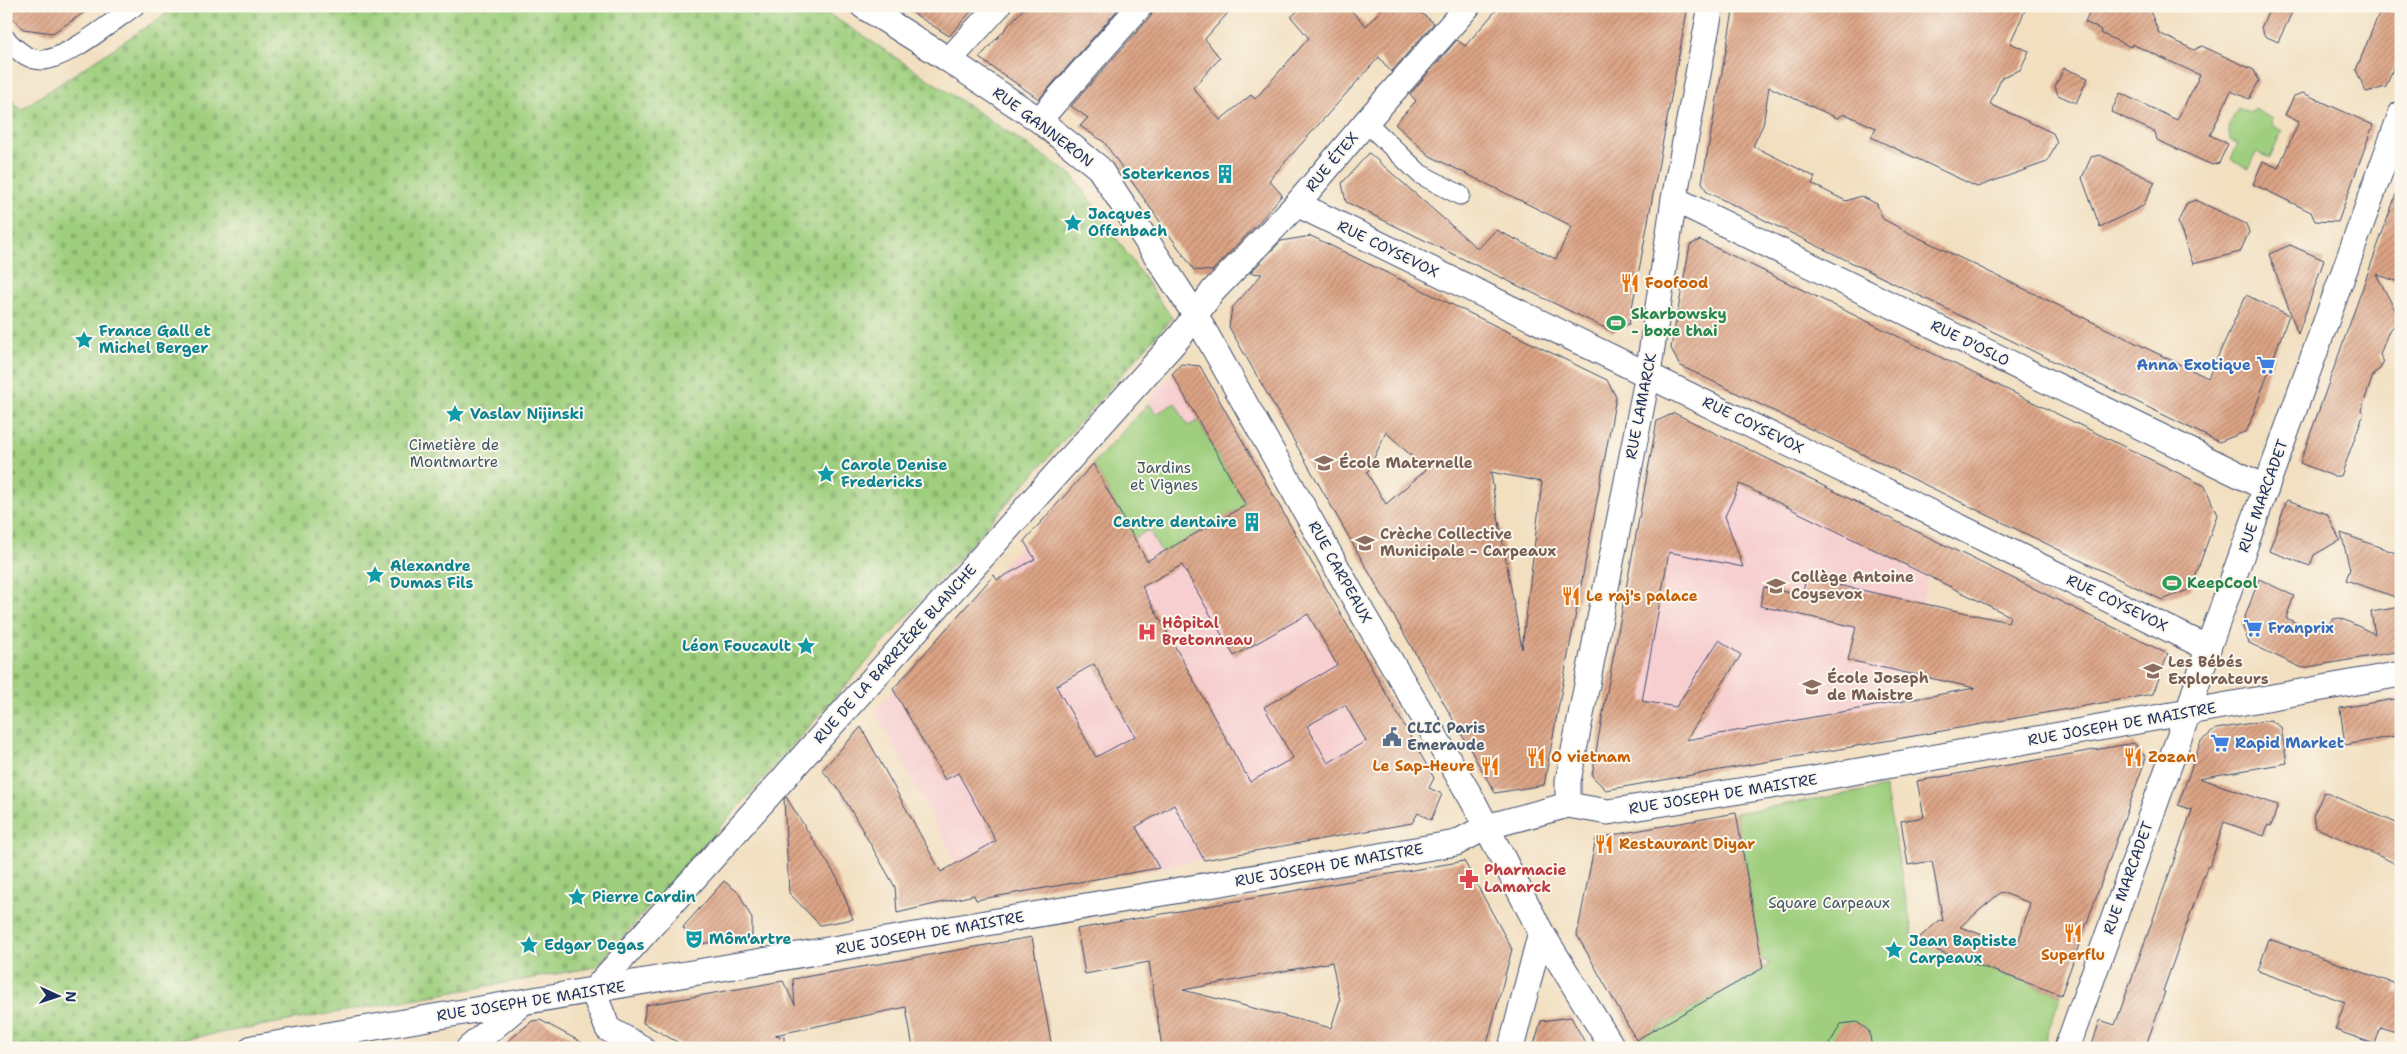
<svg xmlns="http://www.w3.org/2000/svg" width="2407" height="1054" font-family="'Shantell Sans',sans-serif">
<defs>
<pattern id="cemetery-stones" width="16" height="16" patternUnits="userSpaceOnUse" patternTransform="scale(1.25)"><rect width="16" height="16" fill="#9fcf7e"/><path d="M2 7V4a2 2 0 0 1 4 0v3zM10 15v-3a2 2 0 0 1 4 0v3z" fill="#88b26f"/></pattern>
<pattern id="building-hatch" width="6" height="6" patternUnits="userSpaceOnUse" patternTransform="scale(1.25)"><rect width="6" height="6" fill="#dda485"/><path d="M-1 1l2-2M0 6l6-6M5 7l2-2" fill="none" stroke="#b28670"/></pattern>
</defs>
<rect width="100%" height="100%" fill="#fbf7ec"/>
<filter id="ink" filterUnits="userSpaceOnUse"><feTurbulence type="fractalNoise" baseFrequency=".02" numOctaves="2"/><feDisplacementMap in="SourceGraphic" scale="10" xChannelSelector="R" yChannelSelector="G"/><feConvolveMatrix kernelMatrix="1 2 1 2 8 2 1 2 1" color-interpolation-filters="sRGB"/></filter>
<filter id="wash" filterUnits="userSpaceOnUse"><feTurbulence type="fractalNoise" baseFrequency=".0096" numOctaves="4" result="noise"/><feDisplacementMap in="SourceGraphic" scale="20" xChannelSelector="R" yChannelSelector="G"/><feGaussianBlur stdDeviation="1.12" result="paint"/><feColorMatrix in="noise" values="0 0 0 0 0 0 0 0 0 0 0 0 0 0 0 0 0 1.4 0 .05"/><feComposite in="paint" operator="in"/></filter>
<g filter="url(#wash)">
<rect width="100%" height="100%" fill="#f2dfc0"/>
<!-- built -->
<g fill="#f7cfd0">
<polygon points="1181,364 1200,366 1433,778 1429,788 1442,794 1430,820 1418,813 1412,823 976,900 875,710"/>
<polygon points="1756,452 1943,544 1928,576 1901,701 1907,737 1701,773 1689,709 1607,695 1643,500 1731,503"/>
</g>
<!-- cemetery -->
<polygon fill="url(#cemetery-stones)" stroke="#5d7f6e" points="178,6 815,6 859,33 1072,175 1172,318 596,967 134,1048 6,1048 6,93 20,110"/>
<!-- green -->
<g fill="#9fcf7e" stroke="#5d7f6e">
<polygon points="2238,108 2249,112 2254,109 2273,119 2272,125 2282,131 2270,158 2256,152 2248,168 2231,159 2238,143 2230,140 2228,127"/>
<polygon points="1149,403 1156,414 1175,403 1188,426 1198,421 1246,505 1162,553 1149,530 1134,538 1093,464"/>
<polygon points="1885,787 1914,942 2061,995 2042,1048 1640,1048 1636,1040 1770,964 1761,959 1736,813"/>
</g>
<g id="blocks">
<!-- building -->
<g fill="url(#building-hatch)" fill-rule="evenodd">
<polygon points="6,6 94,6 53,33 23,29 6,11"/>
<polygon points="902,6 976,6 949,36"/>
<polygon points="1026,6 1121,6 1039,99 979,58"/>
<polygon points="1154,6 1234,6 1205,39 1220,58 1193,88 1220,120 1251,95 1255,99 1309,38 1291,17 1303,6 1347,6 1366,26 1384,6 1412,6 1434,23 1391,72 1379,57 1269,180 1282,195 1260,221 1212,271 1194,270 1104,142 1080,126 1088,118 1071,106 1151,16"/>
<polygon points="1500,6 1688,6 1629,324 1613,332 1346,202 1342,183 1369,153 1478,249 1496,230 1556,259 1572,226 1430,156 1395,124 1416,101 1410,94 1457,40 1465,46"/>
<polygon points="1734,6 2027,6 2010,43 2029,51 2020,70 2002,77 1990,104 2053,133 2057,142 2047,162 1977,187 1871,137 1876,128 1845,114 1837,118 1769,87 1763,125 1753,146 1815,177 1812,184 1846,201 1861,196 1877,204 1883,219 1909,233 2208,378 2246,295 2289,315 2247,431 2219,442 1707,192 1702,182"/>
<polygon points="2092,6 2148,6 2159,33 2194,50 2202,46 2254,70 2259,81 2249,99 2231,91 2210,135 2228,144 2219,163 2212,165 2157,140 2155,132 2111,112 2120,93 2177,120 2200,75 2132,44 2131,47 2100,33 2101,30 2085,22"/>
<polygon points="2271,6 2295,6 2278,42 2265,36 2261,28"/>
<polygon points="2382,6 2401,6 2401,47 2386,87 2366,92 2356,70"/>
<polygon points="2064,68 2088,78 2076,103 2058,95 2055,87"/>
<polygon points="2303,93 2373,125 2338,222 2315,221 2311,212 2253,184 2263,161 2278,168 2299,122 2285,115 2294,96"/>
<polygon points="2100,155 2155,182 2143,206 2100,227 2082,178 2091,157"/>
<polygon points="2398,189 2401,189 2401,283 2376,274 2399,317 2396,325 2389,330 2380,355 2384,362 2380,369 2374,373 2361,410 2364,412 2341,476 2333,476 2300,463"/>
<polygon points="2196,200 2246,224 2249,232 2240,252 2193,264 2178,222 2187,203"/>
<path d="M1311,236l296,144 9,17 -72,388 -49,8 -266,-466 3,-19 30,-34 -12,-1 31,-32zM1386,432l40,38 -40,34 -19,-31zM1491,472l51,10 -20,167 -28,-155z"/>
<polygon points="1700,240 2205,486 2217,515 2191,589 2162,600 1679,365 1671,348 1690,245"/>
<polygon points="2290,245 2324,260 2298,334 2269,254"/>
<path d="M1181,364l19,2 234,412 -5,10 13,6 -11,26 -13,-7 -6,10 -208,37 -30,-55 -38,22 23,41 -183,32 -2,-5 -77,18 -2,-26 -55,-96 -18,-21 39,-43 80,145 55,-31 -38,-68 -13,7 -52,-91 101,-114 3,5 38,-21 -11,-18 69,-77 54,97 99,-56 -74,-131zM1182,565l52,91 74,-42 29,51 -73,42 29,51 -43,24 -108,-195zM1094,664l41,72 -39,21 -40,-71zM1345,705l21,36 -38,22 -21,-37z"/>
<path d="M1674,413l494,241 -15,40 -547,96 -14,-14 6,-36 59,-319zM1740,484l270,132 -2,6 -202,-44 -4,18 -38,-9 -4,19 96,21 -8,33 127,28 -289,52 55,-85 -22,-15 -43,67 -34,-6 27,-149 74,15 -18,-51z"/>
<polygon points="2287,500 2327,514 2340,540 2314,555 2310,566 2269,551"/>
<polygon points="2341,533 2401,555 2401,599 2346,580 2350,569"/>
<polygon points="2259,579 2294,596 2286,618 2309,629 2328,625 2333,619 2340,618 2375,634 2371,612 2401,607 2401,651 2302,668 2249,643 2242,625"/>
<polygon points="2401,698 2401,735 2345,745 2340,708"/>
<polygon points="2270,720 2281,727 2287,763 2199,778 2278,805 2271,826 2268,825 2264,836 2224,822 2210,866 2207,867 2163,991 2165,992 2145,1048 2091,1048 2100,1020 2115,1025 2192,810 2178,805 2201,741 2216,729"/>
<path d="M2134,743l12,15 -85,237 -147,-53 26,-22 3,1 -11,-60 -24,4 -7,-44 23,-4 -7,-36zM2001,892l29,11 -13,44 -57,-20z"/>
<polygon points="2324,792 2401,825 2401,866 2315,827 2313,816"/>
<polygon points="786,797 838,879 853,919 820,925 789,893 784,799"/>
<polygon points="1736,813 1763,968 1636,1040 1577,935 1596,838"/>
<path d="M1464,861l48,88 -26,99h-324l-13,-86 -64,12 -8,-45zM1332,962l8,38 -9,28 -148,-38z"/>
<polygon points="724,881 739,893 752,919 752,936 693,945 683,927"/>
<polygon points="1032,937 1052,1048 913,1048 906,1007 775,1035 784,1037 784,1048 688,1048 643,1023 646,1005 783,981 795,1005 793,979"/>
<polygon points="2269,939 2396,984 2394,992 2401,994 2401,1034 2381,1027 2375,1044 2335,1030 2345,1002 2258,971"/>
<polygon points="1571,1017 1588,1048 1533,1048 1541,1021"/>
<polygon points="539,1020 542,1021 592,1048 500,1048 532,1021"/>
<polygon points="1857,1022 1869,1031 1872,1048 1827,1048 1841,1024"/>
</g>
</g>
</g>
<g filter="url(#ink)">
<use href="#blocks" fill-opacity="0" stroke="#3b496d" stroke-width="1"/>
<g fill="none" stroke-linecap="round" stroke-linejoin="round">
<!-- pedestrian casing -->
<g stroke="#3b496d" stroke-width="21">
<g id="pedestrian">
<path d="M6,39c9,10 21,21 36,21 24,0 72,-40 93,-54"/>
<polyline points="1366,122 1420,174 1460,195"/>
</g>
</g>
<!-- minor casing -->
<g stroke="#3b496d" stroke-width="27">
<g id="minor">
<polyline points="863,6 949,60 1039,120 1099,168 1196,316 1364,616 1472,799 1541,932 1613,1048"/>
<polyline points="949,60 998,6"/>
<polyline points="1039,120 1140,6"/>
<polyline points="1674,199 2266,488"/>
<polyline points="1297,204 2208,648"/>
<polyline points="1568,805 1568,781 1648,374 1674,199 1711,6"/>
<polyline points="252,1048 1456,843 1486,827 1568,805 1608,812 1808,780 2401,674"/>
<polyline points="469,1048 522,1003"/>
<polyline points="642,1048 608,1029 593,991 1181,335 1213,291 1297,204 1366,122 1468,6"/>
<polyline points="1511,1048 1541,932"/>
<polyline points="2067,1048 2188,713 2208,648 2401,114"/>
</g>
</g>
<!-- pedestrian -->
<use href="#pedestrian" stroke="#fff" stroke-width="19"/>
<!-- minor -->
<use href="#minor" stroke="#fff" stroke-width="25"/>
</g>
</g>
<!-- icons -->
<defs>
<g id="building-bare" transform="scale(1.5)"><path d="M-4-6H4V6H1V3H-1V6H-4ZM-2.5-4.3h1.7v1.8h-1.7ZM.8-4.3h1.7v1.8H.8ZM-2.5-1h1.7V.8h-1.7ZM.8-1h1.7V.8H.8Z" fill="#0f9aa8" stroke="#fbf7ec" stroke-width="2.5" paint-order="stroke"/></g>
<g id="sight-bare" transform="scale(1.5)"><path d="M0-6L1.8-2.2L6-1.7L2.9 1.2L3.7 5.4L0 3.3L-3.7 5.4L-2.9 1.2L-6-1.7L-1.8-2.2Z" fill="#0f9aa8" stroke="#fbf7ec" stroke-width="2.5" paint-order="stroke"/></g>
<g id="restaurant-bare" transform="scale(1.5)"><path d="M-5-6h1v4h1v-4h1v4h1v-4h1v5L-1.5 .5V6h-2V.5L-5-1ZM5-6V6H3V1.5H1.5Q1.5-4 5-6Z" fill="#e8710a" stroke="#fbf7ec" stroke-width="2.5" paint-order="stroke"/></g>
<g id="stadium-bare" transform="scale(1.5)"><path d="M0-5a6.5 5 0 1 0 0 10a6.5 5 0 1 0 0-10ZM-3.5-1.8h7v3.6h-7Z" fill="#2e9e5b" stroke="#fbf7ec" stroke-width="2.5" paint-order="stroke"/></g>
<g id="supermarket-bare" transform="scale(1.5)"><path d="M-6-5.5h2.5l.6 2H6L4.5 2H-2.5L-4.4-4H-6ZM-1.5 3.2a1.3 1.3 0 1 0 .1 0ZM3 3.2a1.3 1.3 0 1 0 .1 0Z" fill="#3f7fe0" stroke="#fbf7ec" stroke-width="2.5" paint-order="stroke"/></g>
<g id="school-bare" transform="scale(1.5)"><path d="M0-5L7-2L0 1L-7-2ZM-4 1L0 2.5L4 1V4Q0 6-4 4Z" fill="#8d6e63" stroke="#fbf7ec" stroke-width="2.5" paint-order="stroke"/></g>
<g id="hospital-bare" transform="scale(1.5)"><path d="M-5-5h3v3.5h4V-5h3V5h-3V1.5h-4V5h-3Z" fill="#e0444e" stroke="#fbf7ec" stroke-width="2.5" paint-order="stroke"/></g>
<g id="civic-bare" transform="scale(1.5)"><path d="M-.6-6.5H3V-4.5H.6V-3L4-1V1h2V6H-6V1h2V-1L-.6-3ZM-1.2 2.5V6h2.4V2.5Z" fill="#5c6f8a" stroke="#fbf7ec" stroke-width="2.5" paint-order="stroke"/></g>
<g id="pharmacy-bare" transform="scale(1.5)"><path d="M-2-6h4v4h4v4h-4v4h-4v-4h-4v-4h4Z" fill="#e0444e" stroke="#fbf7ec" stroke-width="2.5" paint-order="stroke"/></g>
<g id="theatre-bare" transform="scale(1.5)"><path d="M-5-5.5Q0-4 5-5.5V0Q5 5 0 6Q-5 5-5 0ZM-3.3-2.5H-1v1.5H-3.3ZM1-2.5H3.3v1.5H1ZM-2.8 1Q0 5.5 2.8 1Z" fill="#0f9aa8" stroke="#fbf7ec" stroke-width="2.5" paint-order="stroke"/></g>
</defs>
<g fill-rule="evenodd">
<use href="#building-bare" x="1225" y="174"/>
<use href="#sight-bare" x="1073" y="223"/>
<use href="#restaurant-bare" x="1630" y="283"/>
<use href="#stadium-bare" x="1616" y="323"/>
<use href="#sight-bare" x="84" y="340"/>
<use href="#supermarket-bare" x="2266" y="365"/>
<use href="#sight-bare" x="455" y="414"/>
<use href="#school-bare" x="1324" y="463"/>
<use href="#sight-bare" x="826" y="474"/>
<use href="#building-bare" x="1252" y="522"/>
<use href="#school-bare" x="1365" y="543"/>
<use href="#sight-bare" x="375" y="575"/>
<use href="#stadium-bare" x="2172" y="583"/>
<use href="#school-bare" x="1776" y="586"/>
<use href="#restaurant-bare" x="1571" y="596"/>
<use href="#supermarket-bare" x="2253" y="628"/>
<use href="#hospital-bare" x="1147" y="632"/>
<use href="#sight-bare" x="806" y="646"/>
<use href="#school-bare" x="2153" y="671"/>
<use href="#school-bare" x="1812" y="687"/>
<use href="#civic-bare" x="1392" y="737"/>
<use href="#supermarket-bare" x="2220" y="743"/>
<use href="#restaurant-bare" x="1536" y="757"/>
<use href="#restaurant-bare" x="2133" y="757"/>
<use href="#restaurant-bare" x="1490" y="766"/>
<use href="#restaurant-bare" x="1604" y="844"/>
<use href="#pharmacy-bare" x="1469" y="879"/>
<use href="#sight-bare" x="577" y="897"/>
<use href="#restaurant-bare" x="2073" y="933"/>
<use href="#theatre-bare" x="694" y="939"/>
<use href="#sight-bare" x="529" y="945"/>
<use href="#sight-bare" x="1894" y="950"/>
</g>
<g text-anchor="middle" stroke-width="4" stroke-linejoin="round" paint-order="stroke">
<!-- street labels -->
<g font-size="15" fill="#1b2f5e" stroke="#fbf7ec">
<text transform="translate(1043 127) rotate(37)" y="5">RUE GANNERON</text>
<text transform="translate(1332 162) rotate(-50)" y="5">RUE ÉTEX</text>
<text transform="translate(1388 249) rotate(26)" y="5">RUE COYSEVOX</text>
<text transform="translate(1970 343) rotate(26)" y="5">RUE D'OSLO</text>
<text transform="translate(1641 406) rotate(-79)" y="5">RUE LAMARCK</text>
<text transform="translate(1753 425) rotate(26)" y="5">RUE COYSEVOX</text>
<text transform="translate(2263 496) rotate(-70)" y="5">RUE MARCADET</text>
<text transform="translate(1340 572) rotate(61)" y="5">RUE CARPEAUX</text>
<text transform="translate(2117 603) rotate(26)" y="5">RUE COYSEVOX</text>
<text transform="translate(895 654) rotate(-48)" y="5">RUE DE LA BARRIÈRE BLANCHE</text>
<text transform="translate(2122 724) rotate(-10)" y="5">RUE JOSEPH DE MAISTRE</text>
<text transform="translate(1723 794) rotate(-9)" y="5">RUE JOSEPH DE MAISTRE</text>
<text transform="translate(1329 865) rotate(-10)" y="5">RUE JOSEPH DE MAISTRE</text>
<text transform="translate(2128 878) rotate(-70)" y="5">RUE MARCADET</text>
<text transform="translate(930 933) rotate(-10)" y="5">RUE JOSEPH DE MAISTRE</text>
<text transform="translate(531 1001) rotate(-9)" y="5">RUE JOSEPH DE MAISTRE</text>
</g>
<!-- culture labels -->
<g font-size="15" font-weight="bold" fill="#0d838f" stroke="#fbf7ec" text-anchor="start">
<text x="1210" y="179" text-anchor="end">Soterkenos</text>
<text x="1088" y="219">Jacques<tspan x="1088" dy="17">Offenbach</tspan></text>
<text x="99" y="336">France Gall et<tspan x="99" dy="17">Michel Berger</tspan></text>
<text x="470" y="419">Vaslav Nijinski</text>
<text x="841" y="470">Carole Denise<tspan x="841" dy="17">Fredericks</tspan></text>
<text x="1237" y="527" text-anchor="end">Centre dentaire</text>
<text x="390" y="571">Alexandre<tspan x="390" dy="17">Dumas Fils</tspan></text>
<text x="791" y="651" text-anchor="end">Léon Foucault</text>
<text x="592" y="902">Pierre Cardin</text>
<text x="709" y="944">Môm'artre</text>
<text x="1909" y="946">Jean Baptiste<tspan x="1909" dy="17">Carpeaux</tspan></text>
<text x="544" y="950">Edgar Degas</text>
</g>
<!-- food labels -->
<g font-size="15" font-weight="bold" fill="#c56008" stroke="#fbf7ec" text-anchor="start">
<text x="1645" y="288">Foofood</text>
<text x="1586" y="601">Le raj's palace</text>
<text x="1551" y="762">O vietnam</text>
<text x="2148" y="762">Zozan</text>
<text x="1475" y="771" text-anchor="end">Le Sap-Heure</text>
<text x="1619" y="849">Restaurant Diyar</text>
<text x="2073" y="960" text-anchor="middle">Superflu</text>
</g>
<!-- leisure labels -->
<g font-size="15" font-weight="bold" fill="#27864d" stroke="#fbf7ec" text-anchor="start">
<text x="1631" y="319">Skarbowsky<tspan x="1631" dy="17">- boxe thai</tspan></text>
<text x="2187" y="588">KeepCool</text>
</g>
<!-- shop labels -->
<g font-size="15" font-weight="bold" fill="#366cbe" stroke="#fbf7ec" text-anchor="start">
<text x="2251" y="370" text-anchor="end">Anna Exotique</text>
<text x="2268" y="633">Franprix</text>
<text x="2235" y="748">Rapid Market</text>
</g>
<!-- park labels -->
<g font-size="15" fill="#3c5766" stroke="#fbf7ec">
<text x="454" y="450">Cimetière de<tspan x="454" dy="17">Montmartre</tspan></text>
<text x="1164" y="473">Jardins<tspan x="1164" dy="17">et Vignes</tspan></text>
<text x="1829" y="908">Square Carpeaux</text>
</g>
<!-- education labels -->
<g font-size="15" font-weight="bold" fill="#785e54" stroke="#fbf7ec" text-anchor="start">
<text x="1339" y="468">École Maternelle</text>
<text x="1380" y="539">Crèche Collective<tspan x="1380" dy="17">Municipale - Carpeaux</tspan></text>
<text x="1791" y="582">Collège Antoine<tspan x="1791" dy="17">Coysevox</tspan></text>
<text x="2168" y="667">Les Bébés<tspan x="2168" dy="17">Explorateurs</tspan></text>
<text x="1827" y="683">École Joseph<tspan x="1827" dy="17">de Maistre</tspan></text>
</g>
<!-- health labels -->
<g font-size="15" font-weight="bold" fill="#be3a42" stroke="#fbf7ec" text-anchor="start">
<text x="1162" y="628">Hôpital<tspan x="1162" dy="17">Bretonneau</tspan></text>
<text x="1484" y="875">Pharmacie<tspan x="1484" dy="17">Lamarck</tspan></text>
</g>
<!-- service labels -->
<g font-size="15" font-weight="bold" fill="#4e5e75" stroke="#fbf7ec" text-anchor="start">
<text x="1407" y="733">CLIC Paris<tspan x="1407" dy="17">Emeraude</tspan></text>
</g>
</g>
<!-- margin -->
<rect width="2407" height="1054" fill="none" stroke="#fbf7ec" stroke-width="25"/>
<!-- north arrow -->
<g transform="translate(58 996) rotate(93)" stroke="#fbf7ec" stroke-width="4" paint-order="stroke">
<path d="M0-4L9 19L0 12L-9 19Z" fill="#1b2f5e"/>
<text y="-8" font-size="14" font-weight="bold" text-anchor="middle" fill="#1b2f5e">N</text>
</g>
</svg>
